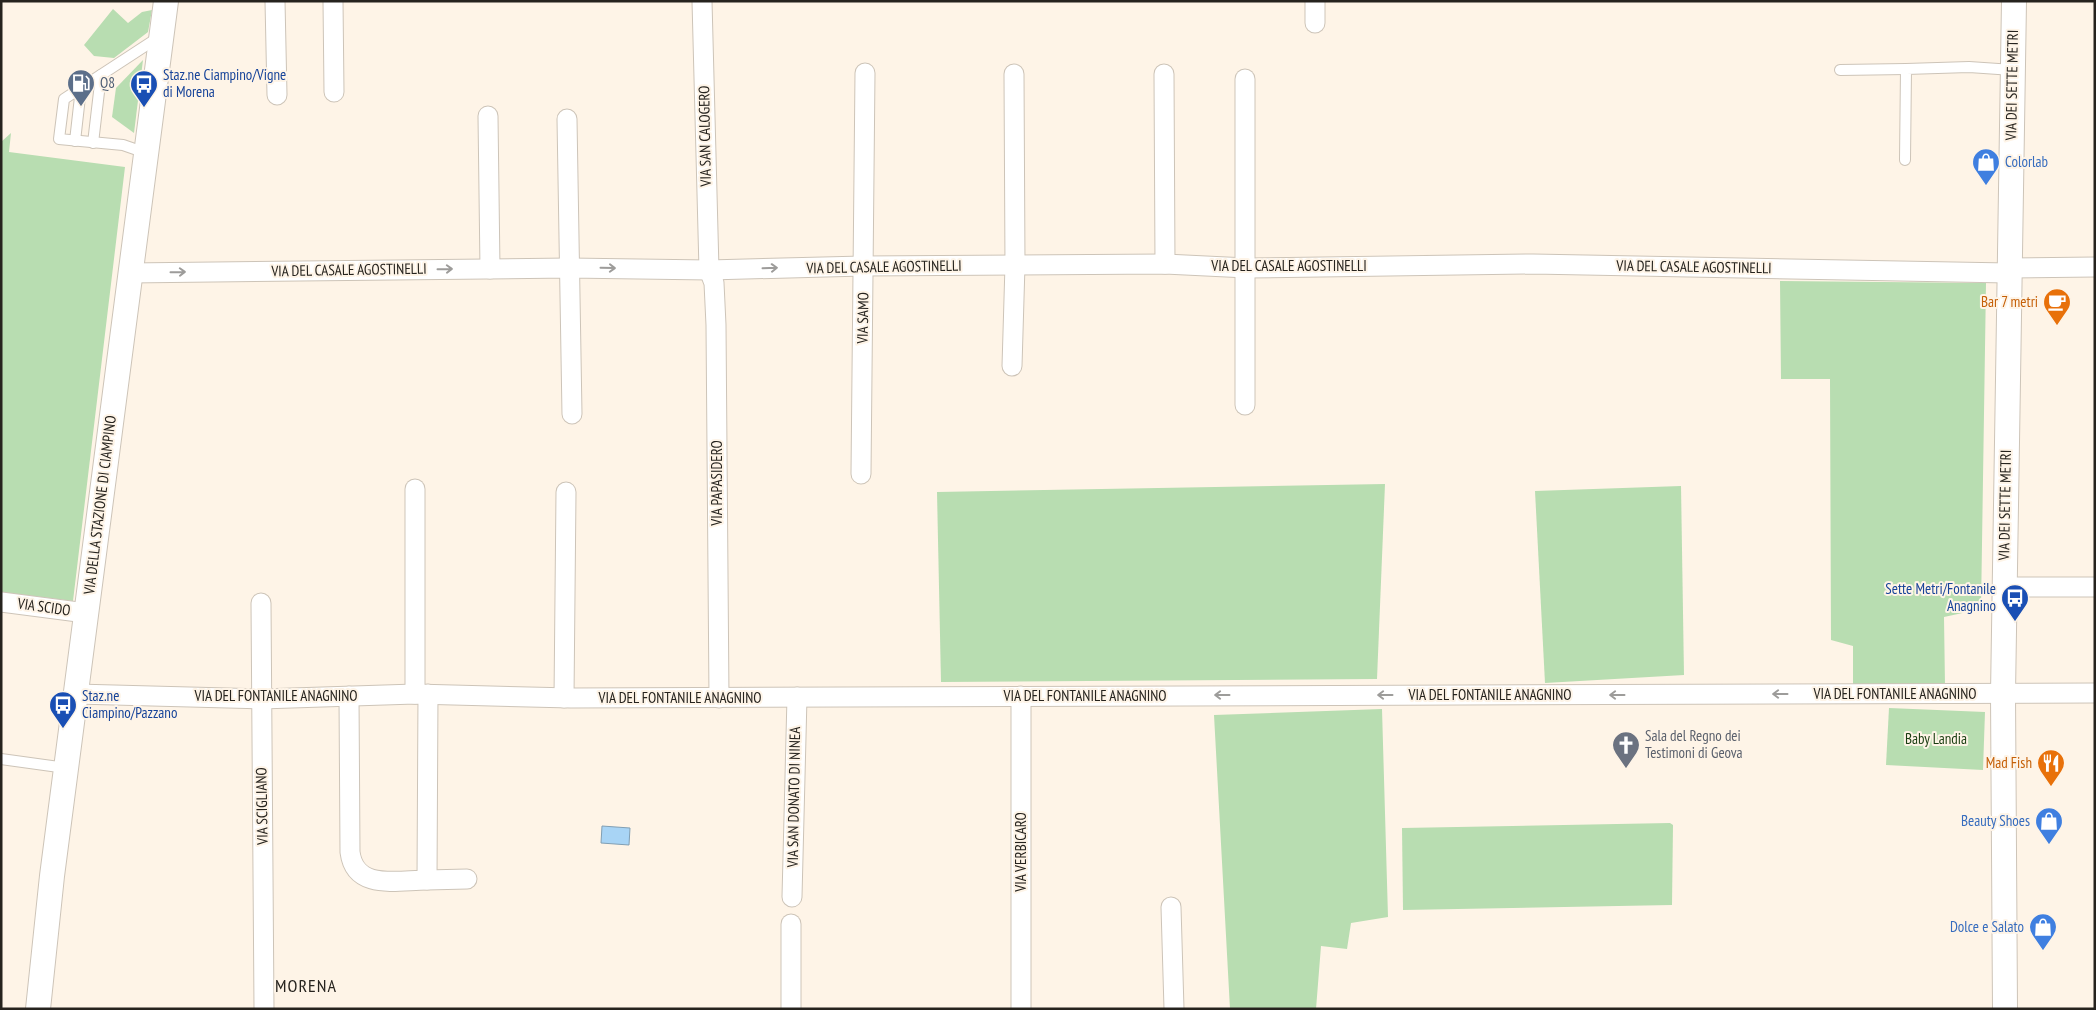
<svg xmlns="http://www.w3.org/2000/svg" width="2096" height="1010" font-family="'PT Sans Narrow',sans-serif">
<rect width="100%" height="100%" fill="#fef4e7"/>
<!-- green -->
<g fill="#b8ddb1">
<polygon points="113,9 128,23 142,12 152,10 148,32 114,58 94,56 84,45"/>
<polygon points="143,60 134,133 112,117 116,88"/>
<polygon points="11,133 9,152 125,167 73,601 1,592 1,142"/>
<polygon points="1780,281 1986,283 1981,609 1944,617 1945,686 1853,687 1853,646 1831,640 1830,379 1781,379"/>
<polygon points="1385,484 1377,679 941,682 937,492"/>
<polygon points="1681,486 1684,675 1545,683 1535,491"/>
<polygon points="1889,708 1985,712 1983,770 1886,765"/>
<polygon points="1382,709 1388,917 1351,923 1347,949 1321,946 1316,1009 1230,1009 1214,715"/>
<polygon points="1670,823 1673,825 1672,905 1403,910 1402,828"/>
</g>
<!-- water -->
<polygon fill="#a8d4f5" stroke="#819fb4" points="602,826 630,828 629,845 601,843"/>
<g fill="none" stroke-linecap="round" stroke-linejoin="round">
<!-- service casing -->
<g stroke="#cdc4b8" stroke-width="12">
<g id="service">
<polyline points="1840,70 1906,69"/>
<polyline points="75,141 81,88"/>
<polyline points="93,143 101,75"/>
<polyline points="146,153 123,145 59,139 64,99 159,37"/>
<polyline points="1905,160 1906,69 1969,67 2013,70"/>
<polyline points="1,759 66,768"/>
</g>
</g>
<!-- minor casing -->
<g stroke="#cdc4b8" stroke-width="21">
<g id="minor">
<polyline points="275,1 277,95"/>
<polyline points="333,1 334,92"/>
<polyline points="702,1 709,270 714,283 716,325 719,698"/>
<polyline points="1315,23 1315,1"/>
<polyline points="1164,74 1165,264"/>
<polyline points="1245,79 1245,405"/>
<polyline points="488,116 490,269"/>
<polyline points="567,119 572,414"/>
<polyline points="2008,268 2095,267"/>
<polyline points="129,273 569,268 709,270 863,266 1165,264 1247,268 1533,264 2008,273"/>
<polyline points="1012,366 1015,265 1014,74"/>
<polyline points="861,474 865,73"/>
<polyline points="2005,587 2095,587"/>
<polyline points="1,602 86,613"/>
<polyline points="261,603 264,1009"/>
<polyline points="76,694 261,699 415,694 571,698 2095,693"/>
<polyline points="415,694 415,489"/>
<path d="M349,696l1,156c5,39 47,28 77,28l1,-186"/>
<polyline points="1021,696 1021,1009"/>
<polyline points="564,698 566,492"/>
<polyline points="427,880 467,879"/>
<polyline points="792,897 797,697"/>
<polyline points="1171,907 1174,1009"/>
<polyline points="791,1009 791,924"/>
</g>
</g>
<!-- tertiary casing -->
<g stroke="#cdc4b8" stroke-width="26">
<g id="tertiary">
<polyline points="38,1009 52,876 166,1"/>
<polyline points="2005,1009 2003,694 2014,1"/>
</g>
</g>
<!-- service -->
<use href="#service" stroke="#fff" stroke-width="10"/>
<!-- minor -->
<use href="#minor" stroke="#fff" stroke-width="19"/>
<!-- tertiary -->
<use href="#tertiary" stroke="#fff" stroke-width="24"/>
</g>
<!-- one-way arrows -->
<defs><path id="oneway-shaft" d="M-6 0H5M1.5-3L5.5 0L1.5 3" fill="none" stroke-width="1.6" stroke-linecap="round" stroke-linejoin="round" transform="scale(1.25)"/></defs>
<g stroke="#9d9c9a">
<use href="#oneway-shaft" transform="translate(608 268) rotate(1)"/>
<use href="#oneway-shaft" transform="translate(770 268) rotate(-2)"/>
<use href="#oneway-shaft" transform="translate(445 269) rotate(-1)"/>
<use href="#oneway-shaft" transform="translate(178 272) rotate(-1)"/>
<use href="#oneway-shaft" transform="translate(1780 694) rotate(180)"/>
<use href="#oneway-shaft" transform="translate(1222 695) rotate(180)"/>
<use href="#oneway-shaft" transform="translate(1385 695) rotate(180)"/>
<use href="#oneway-shaft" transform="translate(1617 695) rotate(180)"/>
</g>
<!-- icons -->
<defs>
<g id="fuel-pin" transform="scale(1.4375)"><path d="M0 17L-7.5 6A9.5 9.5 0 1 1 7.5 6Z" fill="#5c6f8a" stroke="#fef4e7"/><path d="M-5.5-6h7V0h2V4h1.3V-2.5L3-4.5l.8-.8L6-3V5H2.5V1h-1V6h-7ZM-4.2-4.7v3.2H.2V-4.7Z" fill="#fff"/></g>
<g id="bus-pin" transform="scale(1.4375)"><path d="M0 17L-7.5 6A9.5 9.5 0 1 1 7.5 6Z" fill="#1a4fb4" stroke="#fef4e7"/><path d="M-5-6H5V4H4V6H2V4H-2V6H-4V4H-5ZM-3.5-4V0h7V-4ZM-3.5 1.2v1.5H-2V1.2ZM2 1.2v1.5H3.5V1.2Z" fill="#fff"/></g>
<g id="shop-pin" transform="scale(1.4375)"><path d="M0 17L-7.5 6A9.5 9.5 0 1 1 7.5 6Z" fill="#3f7fe0" stroke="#fef4e7"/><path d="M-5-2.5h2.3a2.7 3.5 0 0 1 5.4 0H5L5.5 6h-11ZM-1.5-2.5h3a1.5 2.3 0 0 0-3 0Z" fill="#fff"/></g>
<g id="cafe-pin" transform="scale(1.4375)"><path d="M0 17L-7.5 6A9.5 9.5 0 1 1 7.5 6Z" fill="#e8710a" stroke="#fef4e7"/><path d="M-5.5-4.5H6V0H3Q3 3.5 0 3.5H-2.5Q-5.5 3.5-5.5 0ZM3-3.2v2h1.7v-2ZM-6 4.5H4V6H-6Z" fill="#fff"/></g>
<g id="church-pin" transform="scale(1.4375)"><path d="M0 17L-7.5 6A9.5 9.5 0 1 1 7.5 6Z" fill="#6b7280" stroke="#fef4e7"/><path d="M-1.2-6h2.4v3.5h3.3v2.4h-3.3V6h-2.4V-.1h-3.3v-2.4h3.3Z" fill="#fff"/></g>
<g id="restaurant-pin" transform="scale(1.4375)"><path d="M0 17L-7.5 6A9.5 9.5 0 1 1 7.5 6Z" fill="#e8710a" stroke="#fef4e7"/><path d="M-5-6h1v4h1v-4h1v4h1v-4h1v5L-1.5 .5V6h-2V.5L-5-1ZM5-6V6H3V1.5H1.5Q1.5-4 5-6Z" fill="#fff"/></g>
</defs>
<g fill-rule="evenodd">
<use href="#fuel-pin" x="81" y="83"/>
<use href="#bus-pin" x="144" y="84"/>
<use href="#shop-pin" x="1986" y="162"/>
<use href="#cafe-pin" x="2057" y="302"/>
<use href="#bus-pin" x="2015" y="598"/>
<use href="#bus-pin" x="63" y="705"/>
<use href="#church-pin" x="1626" y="745"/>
<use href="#restaurant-pin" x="2051" y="763"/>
<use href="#shop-pin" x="2049" y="821"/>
<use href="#shop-pin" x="2043" y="927"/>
</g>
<g text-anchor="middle" stroke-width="4" stroke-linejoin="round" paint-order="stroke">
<!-- transit labels -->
<g font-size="15" fill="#164399" stroke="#fef4e7" text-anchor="start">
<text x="163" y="80">Staz.ne Ciampino/Vigne<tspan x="163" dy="17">di Morena</tspan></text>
<text x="1996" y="594" text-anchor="end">Sette Metri/Fontanile<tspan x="1996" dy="17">Anagnino</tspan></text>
<text x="82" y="701">Staz.ne<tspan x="82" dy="17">Ciampino/Pazzano</tspan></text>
</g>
<!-- service labels -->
<g font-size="15" fill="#4e5e75" stroke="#fef4e7" text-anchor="start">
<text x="100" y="88">Q8</text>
</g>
<!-- street labels -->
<g font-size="15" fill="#26231e" stroke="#fef4e7">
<text transform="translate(2012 85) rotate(-89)" y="5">VIA DEI SETTE METRI</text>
<text transform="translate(705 136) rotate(-91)" y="5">VIA SAN CALOGERO</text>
<text x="1289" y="271">VIA DEL CASALE AGOSTINELLI</text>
<text transform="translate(884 267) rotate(-1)" y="5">VIA DEL CASALE AGOSTINELLI</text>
<text transform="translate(1694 267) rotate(1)" y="5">VIA DEL CASALE AGOSTINELLI</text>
<text transform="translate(349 270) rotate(-1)" y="5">VIA DEL CASALE AGOSTINELLI</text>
<text transform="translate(863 318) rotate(-89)" y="5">VIA SAMO</text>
<text transform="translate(717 483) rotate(-90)" y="5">VIA PAPASIDERO</text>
<text transform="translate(100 505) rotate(-83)" y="5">VIA DELLA STAZIONE DI CIAMPINO</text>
<text transform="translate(2005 505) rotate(-89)" y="5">VIA DEI SETTE METRI</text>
<text transform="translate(44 607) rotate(8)" y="5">VIA SCIDO</text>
<text x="1895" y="699">VIA DEL FONTANILE ANAGNINO</text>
<text x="1490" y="700">VIA DEL FONTANILE ANAGNINO</text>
<text x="276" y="701">VIA DEL FONTANILE ANAGNINO</text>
<text x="1085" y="701">VIA DEL FONTANILE ANAGNINO</text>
<text x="680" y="703">VIA DEL FONTANILE ANAGNINO</text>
<text transform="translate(794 797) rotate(-89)" y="5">VIA SAN DONATO DI NINEA</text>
<text transform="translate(262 806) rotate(-91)" y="5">VIA SCIGLIANO</text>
<text transform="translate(1021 852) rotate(-90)" y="5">VIA VERBICARO</text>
</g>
<!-- shop labels -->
<g font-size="15" fill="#366cbe" stroke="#fef4e7" text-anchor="end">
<text x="2005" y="167" text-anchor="start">Colorlab</text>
<text x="2030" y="826">Beauty Shoes</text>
<text x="2024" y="932">Dolce e Salato</text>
</g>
<!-- food labels -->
<g font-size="15" fill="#c56008" stroke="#fef4e7" text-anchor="end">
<text x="2038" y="307">Bar 7 metri</text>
<text x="2032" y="768">Mad Fish</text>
</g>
<!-- worship labels -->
<g font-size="15" fill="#5b616d" stroke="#fef4e7" text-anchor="start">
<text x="1645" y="741">Sala del Regno dei<tspan x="1645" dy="17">Testimoni di Geova</tspan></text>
</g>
<!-- park labels -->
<g font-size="15" fill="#193d11" stroke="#fef4e7">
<text x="1936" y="744">Baby Landia</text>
</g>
<!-- quarter labels -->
<g font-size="18" letter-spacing="1" fill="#26231e" stroke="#fef4e7">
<text x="306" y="992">MORENA</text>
</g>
</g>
<!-- border -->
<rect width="2096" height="1010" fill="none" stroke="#26231e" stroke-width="5"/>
</svg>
